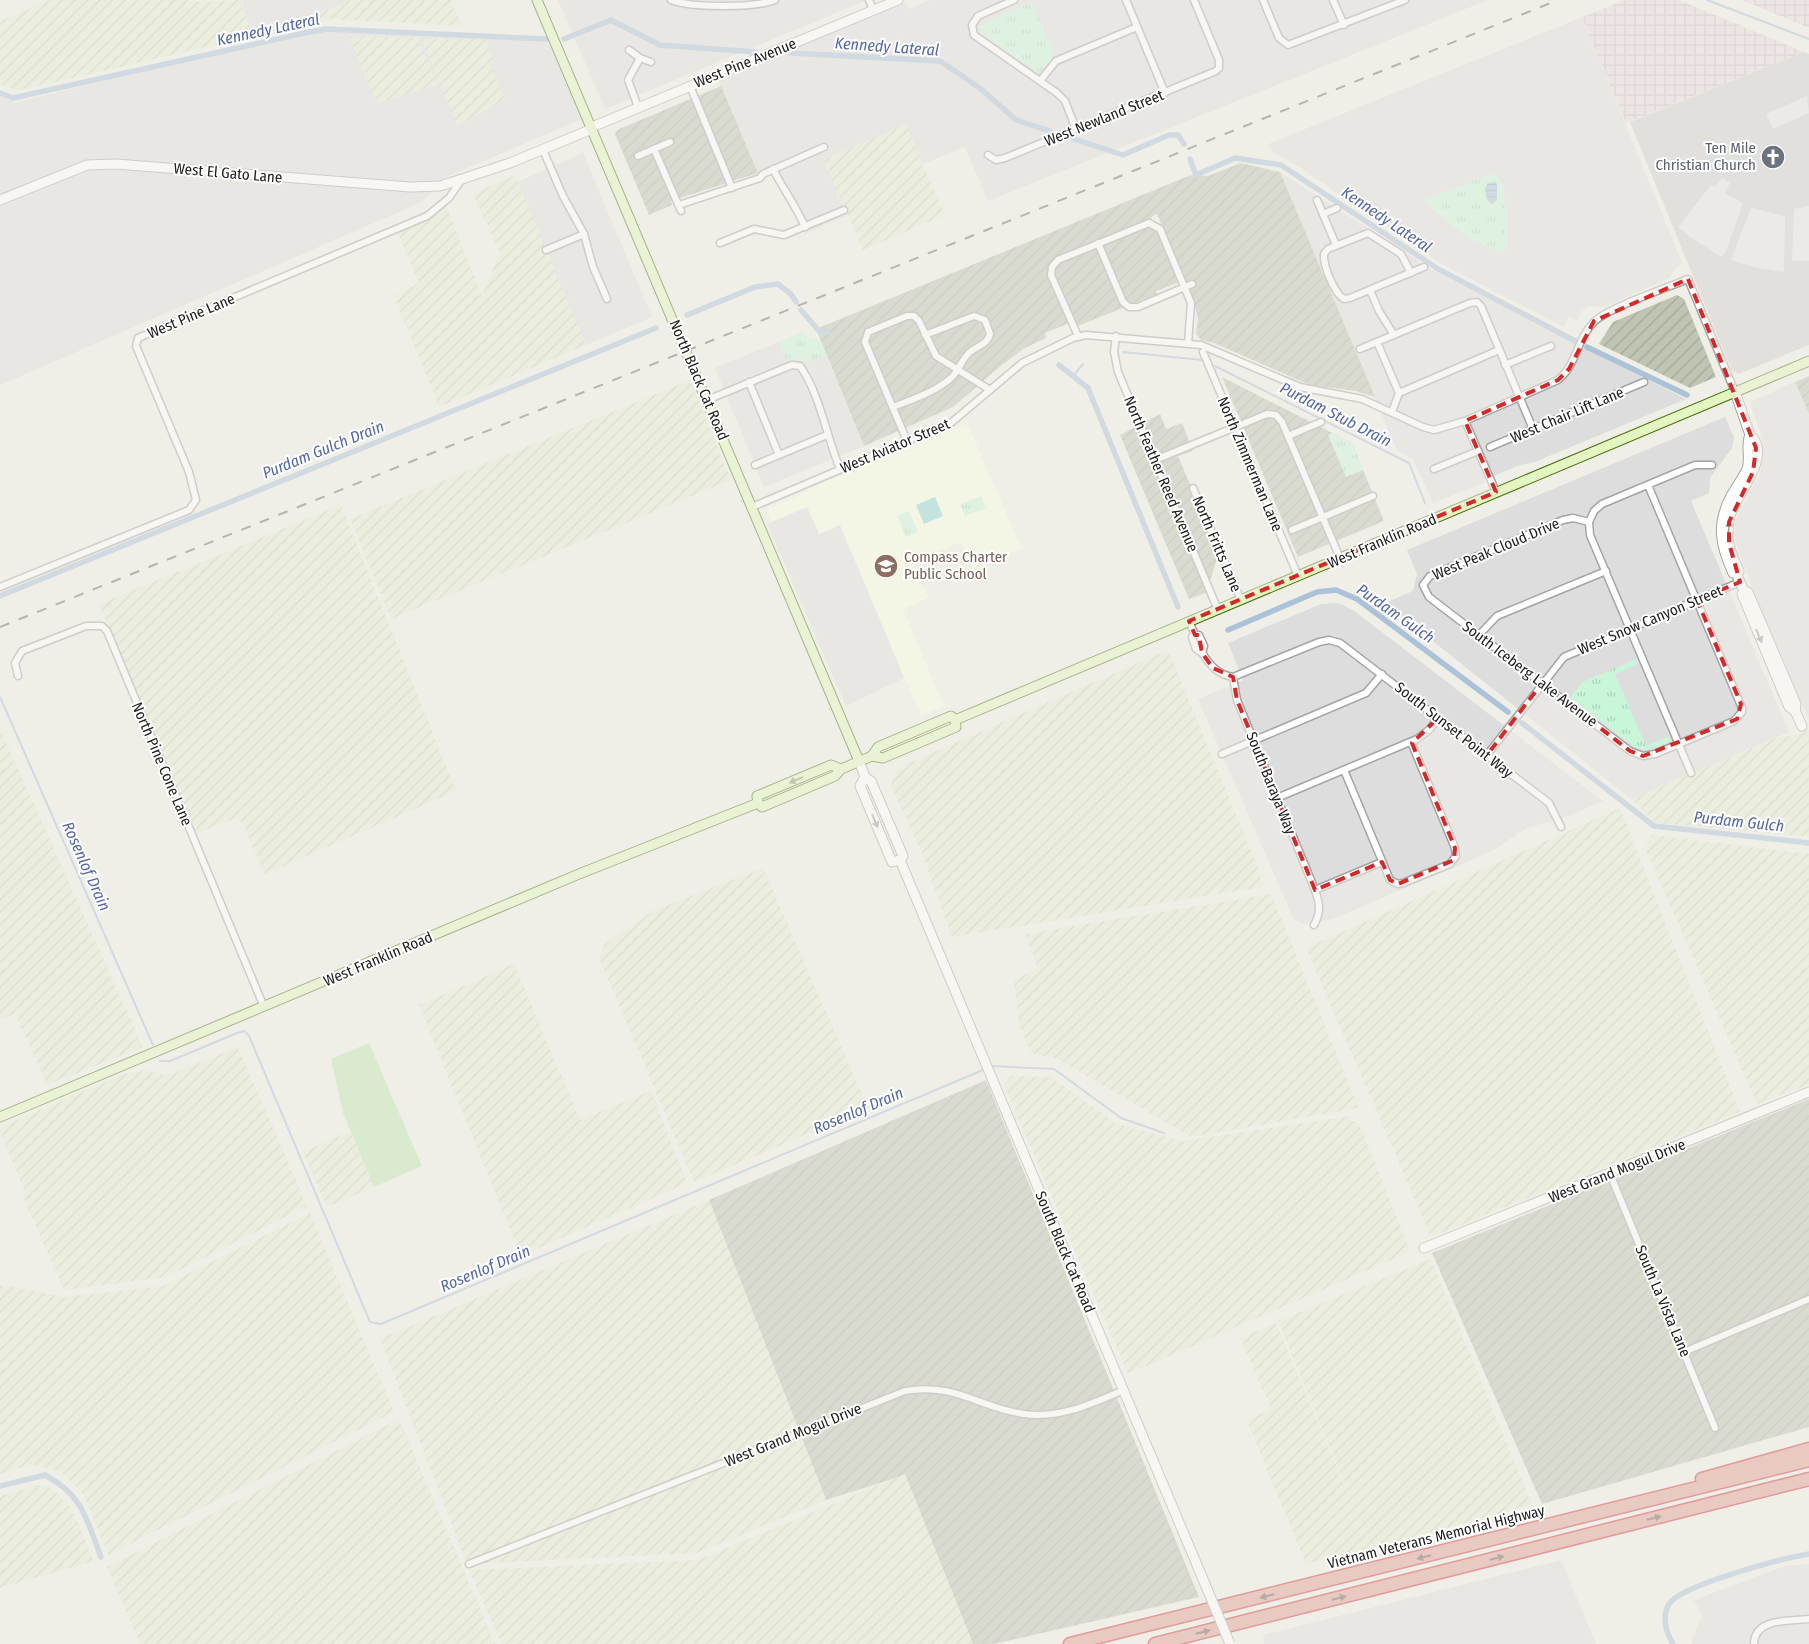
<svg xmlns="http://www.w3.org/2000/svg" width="1809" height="1644" font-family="'Fira Sans Condensed',sans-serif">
<defs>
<pattern id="industrial-grid" width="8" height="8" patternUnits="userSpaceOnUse" patternTransform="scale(1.25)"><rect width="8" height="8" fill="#e8dae1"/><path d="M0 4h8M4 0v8" fill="none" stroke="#c7bbc1"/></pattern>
<pattern id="construction-furrows" width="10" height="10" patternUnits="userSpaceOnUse" patternTransform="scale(1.25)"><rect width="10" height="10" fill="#bfc4b3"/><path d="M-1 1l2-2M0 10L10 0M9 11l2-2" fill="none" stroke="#a4a89a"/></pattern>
<pattern id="farmland-furrows" width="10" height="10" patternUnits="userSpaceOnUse" patternTransform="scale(1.25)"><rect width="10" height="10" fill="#e4edd4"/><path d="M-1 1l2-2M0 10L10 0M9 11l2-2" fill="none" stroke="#c3cbb6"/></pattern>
<pattern id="park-tufts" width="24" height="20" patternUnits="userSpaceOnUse" patternTransform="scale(1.25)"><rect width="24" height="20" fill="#c9f5d9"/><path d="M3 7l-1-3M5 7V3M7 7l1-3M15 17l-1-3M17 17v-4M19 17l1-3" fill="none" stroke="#acd2ba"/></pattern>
<pattern id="water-rules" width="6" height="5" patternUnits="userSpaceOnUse" patternTransform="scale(1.25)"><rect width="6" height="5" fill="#abc2d9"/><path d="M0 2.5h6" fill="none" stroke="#93a6ba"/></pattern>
</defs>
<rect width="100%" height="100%" fill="#f0efe7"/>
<!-- residential -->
<g fill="#dedddd">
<polygon points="239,0 351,0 282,29 254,36"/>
<polygon points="558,0 867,0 605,109"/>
<polygon points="930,0 1488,0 988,201 965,147 923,164 906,125 824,159 848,215 805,234 776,166 758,173 718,80 905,2 908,9"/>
<polygon points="1582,17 1682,263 1675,269 1670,278 1604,307 1588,306 1580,313 1578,321 1569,317 1564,327 1442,264 1293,163 1272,152 1268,144"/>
<polygon points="305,30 547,40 582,119 451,175 420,203 0,385 0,96 15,103"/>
<polygon points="583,153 652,317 586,345 517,182"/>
<polygon points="1280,172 1436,272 1686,399 1535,462 1520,465 1484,480 1484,483 1433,503 1413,459 1397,451"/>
<polygon points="803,332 805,336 820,341 864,446 764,487 715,368"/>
<polygon points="1795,382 1809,414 1809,719 1752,587 1737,547 1734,533 1736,518 1760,473 1763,456 1763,440 1750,402"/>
<polygon points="1725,417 1734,437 1732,448 1710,478 1709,493 1691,501 1789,732 1631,799 1385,603 1413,591 1417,574 1407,550"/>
<polygon points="807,507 840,525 904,678 846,706 767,524"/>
<polygon points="1338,603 1353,610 1603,801 1569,816 1527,828 1490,852 1333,919 1304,924 1294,920 1198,699 1243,680 1228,643 1321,604"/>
<polygon points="1561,1560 1596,1644 1264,1644 1263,1635"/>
<polygon points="1809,1564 1809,1644 1692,1644 1692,1640 1702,1616 1694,1600 1785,1566"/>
</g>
<!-- industrial -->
<g fill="url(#industrial-grid)">
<polygon points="1625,0 1679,0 1804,52 1626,123 1582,17"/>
<polygon points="1742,0 1809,0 1809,28"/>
</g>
<!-- education -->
<polygon fill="#f5fde3" points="967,423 1022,549 973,570 961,542 913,562 929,598 903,609 944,706 921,716 840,525 819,534 807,507 771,522 768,513 769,508 802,494 813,487"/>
<!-- religious -->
<polygon fill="#cecece" points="1804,52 1809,54 1809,345 1739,374 1732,371 1630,122"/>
<!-- construction -->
<g fill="url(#construction-furrows)">
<polygon points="721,86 758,173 671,201 672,205 649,215 615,134 617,130"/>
<polygon points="1241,163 1280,172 1375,397 1356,391 1310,385 1214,343 1201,340 1196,334 1198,318 1191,294 1157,214 1151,217 1178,280 1177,283 1156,291 1157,294 1078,326 1075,321 1045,333 1046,338 1025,348 1003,364 953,407 864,446 816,329 1191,175 1208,176"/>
<polygon points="1677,295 1684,299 1716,377 1690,388 1599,344 1613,322"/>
<polygon points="1809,376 1809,414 1795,382"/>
<polygon points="1222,377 1352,443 1384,521 1298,557"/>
<polygon points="1160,414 1166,429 1182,423 1193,451 1178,456 1219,553 1206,593 1189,599 1120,435"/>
<polygon points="986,1080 1199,1597 994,1644 973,1644 905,1475 826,1500 709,1200"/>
<polygon points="1809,1099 1809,1427 1542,1504 1432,1253"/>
</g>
<!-- farmland -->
<g fill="url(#farmland-furrows)">
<polygon points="50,0 188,0 189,2 239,0 254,36 17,91 0,84 0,21"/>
<polygon points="351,0 451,0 462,26 308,18"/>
<polygon points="349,36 417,38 439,85 377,103"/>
<polygon points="421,39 485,39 494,62 490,63 505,100 457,125"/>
<polygon points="906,124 945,215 863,250 824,160"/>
<polygon points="515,175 586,345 439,407 394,296 419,283 398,233 428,219 446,206 482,295 500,253 473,193"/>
<polygon points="690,380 731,480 391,619 350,519"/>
<polygon points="341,505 456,791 265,874 239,817 195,834 99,604"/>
<polygon points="1168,650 1260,872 1261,887 952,937 921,850 891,786 894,775 904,765"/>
<polygon points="0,729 143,1047 47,1085 15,1014 0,1020"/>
<polygon points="1809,730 1809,837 1656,823 1631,799 1779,737 1793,736"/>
<polygon points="1620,808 1740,1112 1431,1237 1306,948"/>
<polygon points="1652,835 1809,854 1809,1084 1757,1104 1645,848"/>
<polygon points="763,868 868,1108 694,1182 599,958 604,945 654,910"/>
<polygon points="1271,894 1359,1108 1191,1137 1058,1059 1031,1053 1019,1025 1014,980 1038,968 1025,934"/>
<polygon points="514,964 580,1120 651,1091 687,1183 521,1256 419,1005"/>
<polygon points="238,1047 307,1206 166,1277 64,1290 23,1197 25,1192 0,1132 0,1127 126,1073 146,1070 164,1075 177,1072"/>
<polygon points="1011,1076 1051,1077 1117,1124 1182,1141 1351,1116 1352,1121 1359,1123 1409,1248 1405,1254 1128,1374 1004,1085"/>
<polygon points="350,1131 374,1187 327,1207 303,1152"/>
<polygon points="709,1200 826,1500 697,1553 467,1564 380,1339"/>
<polygon points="310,1213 394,1412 108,1555 84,1495 61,1472 32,1464 0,1474 0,1286 15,1287 63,1297 163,1286"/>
<polygon points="1431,1259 1532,1505 1371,1548 1278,1321"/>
<polygon points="1276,1323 1371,1548 1306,1564 1247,1421 1271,1409 1240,1338"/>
<polygon points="399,1419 495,1644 140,1644 107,1567"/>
<polygon points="905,1474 973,1644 502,1644 469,1570 698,1560"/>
<polygon points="37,1485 52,1488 71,1508 94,1561 0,1588 0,1496"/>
</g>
<!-- grass -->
<polygon fill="#bce5b2" points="369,1043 422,1166 374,1187 343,1113 331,1059"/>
<!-- park -->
<g fill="url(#park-tufts)">
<polygon points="1031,2 1055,58 1042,72 1037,72 980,32 979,26"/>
<polygon points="1491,174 1498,177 1504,187 1506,248 1501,253 1468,238 1425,203 1427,199"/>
<polygon points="803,332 805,336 820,341 826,354 805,362 800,359 787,361 779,342"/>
<polygon points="1332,433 1352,443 1363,470 1346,477 1328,435"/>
<polygon points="981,496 986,508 965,516 960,504"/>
<polygon points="909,511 918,532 906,537 897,516"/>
<polygon points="1636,659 1638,664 1615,674 1646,746 1669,736 1670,742 1646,750 1634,747 1570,698 1583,682"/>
</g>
<!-- pitch -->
<polygon fill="#8cd8d0" points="935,497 943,516 924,524 916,505"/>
<!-- parking -->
<g fill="#e4e4e4">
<polygon points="1807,96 1809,113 1773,129 1766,114"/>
<polygon points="1722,178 1730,183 1725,193 1743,203 1726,251 1721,257 1692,238 1678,227 1711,185 1715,187"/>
<polygon points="1809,206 1809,261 1792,261 1794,209"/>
<polygon points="1751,208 1785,216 1784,272 1757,268 1731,260"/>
</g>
<!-- water -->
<polygon fill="url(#water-rules)" points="1495,182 1497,184 1497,200 1492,204 1487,200 1485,188 1488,183"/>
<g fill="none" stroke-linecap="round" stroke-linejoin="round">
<!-- stream -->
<g stroke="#abc2d9" stroke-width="2">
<polyline points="1707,0 1809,39"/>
<polyline points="1123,352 1202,360"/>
<polyline points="1215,366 1409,463 1425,503"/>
<polyline points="1073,376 1083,364"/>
<polyline points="0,697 153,1045"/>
<polyline points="160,1061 170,1061 237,1033 245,1031 249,1036 370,1322 381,1324 983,1070"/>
<polyline points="992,1066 1054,1069 1121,1118 1164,1133"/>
</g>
<!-- canal -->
<g stroke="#abc2d9" stroke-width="5.5">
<polyline points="564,39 611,20 660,45 756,52"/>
<polyline points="791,53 940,61 980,88 1016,120 1050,131"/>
<polyline points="0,93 13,98 309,32 327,29 548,39"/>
<polyline points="1074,139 1123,155 1169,135 1178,135 1184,144"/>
<polyline points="1190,159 1196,175 1235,158 1281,165 1438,269 1575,341"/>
<polyline points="801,310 819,331 828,332"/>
<polyline points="687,315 755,287 778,284 791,294 796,302"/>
<polyline points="1587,347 1687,395"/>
<polyline points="1059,365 1088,388 1178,607"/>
<polyline points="0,596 656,328"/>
<polyline points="1228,630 1317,592 1336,590 1357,599 1508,712"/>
<polyline points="1522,723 1654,826 1809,843"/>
<path d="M0,1486l45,-11c39,21 41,44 56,82"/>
<path d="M1673,1644c-7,-12 -12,-26 -4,-40 12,-19 115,-46 140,-50"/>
</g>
<!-- minor casing -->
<g stroke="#a4a4a4" stroke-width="9">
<g id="minor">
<path d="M671,0c20,8 84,8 104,0"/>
<polyline points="869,0 873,10"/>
<polyline points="1014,0 978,16 972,25 974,35 1057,93 1065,101 1076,129"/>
<polyline points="1126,0 1165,93"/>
<polyline points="1263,0 1279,38 1288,45 1405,0"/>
<polyline points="1333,0 1344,25"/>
<polyline points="629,50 640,58 651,62"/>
<polyline points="1040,81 1056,61 1137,27"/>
<polyline points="690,86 732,188"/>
<polyline points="638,107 628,80 640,58"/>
<polyline points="654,149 681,211"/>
<polyline points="543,150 563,196 584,234 593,267 607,299"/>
<polyline points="988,155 996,160 1005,158 1216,71 1219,68 1219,60 1194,0"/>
<polyline points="638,156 670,142"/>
<path d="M773,169c10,20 23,37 32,58"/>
<polyline points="1317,200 1336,245"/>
<polyline points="679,205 760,178 763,174 824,147"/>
<polyline points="1323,214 1337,208"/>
<polyline points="720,243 754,229 784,235 844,210"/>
<polyline points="1098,243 1123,302 1129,307 1138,307 1192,284"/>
<polyline points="546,250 584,234"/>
<path d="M1411,273l-10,-19 -33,-21 -40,16 -4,5c-1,11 10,39 20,45l6,-1 74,-31"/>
<polyline points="1370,290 1379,311 1394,335"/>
<polyline points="1078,336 1051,275 1052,267 1058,260 1149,223 1160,229 1191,303 1188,343"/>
<polyline points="1116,336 1114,352 1118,372 1218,610"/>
<polyline points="1377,342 1399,393 1392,412"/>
<polyline points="1360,349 1470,303 1477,302 1481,306 1533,429"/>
<polyline points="1203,352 1298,576"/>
<polyline points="1505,365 1551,346"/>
<polyline points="749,382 779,455"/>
<polyline points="1399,393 1499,350"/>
<path d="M707,400l85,-35 8,1c20,28 27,72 40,103"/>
<path d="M893,407c20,-8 43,-15 59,-30 7,-7 9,-16 16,-23 7,-8 19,-8 22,-20l-5,-14 -11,-4 -49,19"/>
<polyline points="1465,421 1496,492"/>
<polyline points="1288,436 1321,422"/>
<polyline points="907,441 865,342 868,332 907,316 914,316 919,321 936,356 990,390"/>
<polyline points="1490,447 1644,382"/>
<polyline points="1155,460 1267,414 1276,415 1282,422 1340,558"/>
<polyline points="755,465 827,435"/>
<polyline points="1434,469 1478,451"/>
<polyline points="1648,485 1742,708 1742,712 1734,721 1655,754 1643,756 1630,751 1429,597 1423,585 1430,576 1563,520 1573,518 1589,522 1594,511 1602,504 1695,465 1712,465"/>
<polyline points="1193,488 1241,600"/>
<path d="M752,507l200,-85 70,-59 51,-25 13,-3 115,10 99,42 62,12 61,28 11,3 31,-9 93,-41c19,-15 19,-42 36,-58 13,-14 73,-34 94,-43l47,113"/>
<polyline points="1589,522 1590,535 1691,773"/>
<polyline points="1292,530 1373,496"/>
<polyline points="0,587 189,510 196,500 189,472 136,346 138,338 427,216 449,198 462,179"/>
<polyline points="1189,621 1195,635 1192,637 1196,649 1202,653 1204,646 1199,635 1195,635"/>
<polyline points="1479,635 1497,616 1606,571"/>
<path d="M1202,653c8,12 16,22 31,24l4,23 78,190c5,14 6,22 -1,35"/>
<polyline points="18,676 15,663 22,651 86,626 102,626 107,631 264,1007"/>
<polyline points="1233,677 1319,642 1329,640 1340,643 1549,803 1561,827"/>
<polyline points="1222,754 1366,693 1382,674"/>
<polyline points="1487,755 1564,657 1740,582"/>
<polyline points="1344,770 1390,880 1398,884 1403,883 1450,864 1456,856 1455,848 1411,742"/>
<polyline points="1277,798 1417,739 1430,729 1438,717"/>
<polyline points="1315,890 1382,862"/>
<polyline points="1610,1174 1715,1428"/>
<polyline points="1684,1352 1809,1299"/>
<path d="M469,1564l436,-173c50,-9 74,17 119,23 36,5 67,-10 100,-24"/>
<path d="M1754,1644c0,-26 36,-23 55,-25"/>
</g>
</g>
<!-- tertiary casing -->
<g stroke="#a4a4a4" stroke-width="11">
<g id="tertiary">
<polyline points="592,127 898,0"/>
<polyline points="0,200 87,165 116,164 410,187 440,186 462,179 510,163 592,129"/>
<polyline points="1735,392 1750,435"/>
<path d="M1736,573l3,-2c-5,-12 -12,-25 -11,-38 0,-7 1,-16 4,-23 8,-18 40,-56 18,-75 -5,10 1,23 -3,34 -4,9 -11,18 -16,27 -15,28 -11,49 2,77h3l8,18 -2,3 47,113 6,4 1,-7 -48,-112 -4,-1"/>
<polyline points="1795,711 1802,726"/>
<polyline points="859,761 865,777 871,781 903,856 900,860 892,862 860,786 865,777"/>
<polyline points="900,860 1208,1591"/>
<polyline points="1424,1248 1809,1092"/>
</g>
</g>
<!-- secondary casing -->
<g stroke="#496f0e" stroke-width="11">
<g id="secondary">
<polyline points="537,0 859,761"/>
<polygon points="951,716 955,720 956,727 883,758 872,756 878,747"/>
<polyline points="955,720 1809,361"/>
<polyline points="841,769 831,765 757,796 758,803 762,807 835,776 841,769 872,756"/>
<polyline points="0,1117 579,874 758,803"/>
</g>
</g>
<!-- motorway casing -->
<g stroke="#cd353e" stroke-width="15">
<g id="motorway">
<polyline points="1702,1479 1809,1449"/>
<polyline points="1070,1644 1809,1460"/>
<polyline points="1155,1644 1809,1479"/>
</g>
</g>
<!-- minor -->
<use href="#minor" stroke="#fff" stroke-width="6"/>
<!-- tertiary -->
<use href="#tertiary" stroke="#fff" stroke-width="9"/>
<!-- secondary -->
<use href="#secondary" stroke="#e3f5c0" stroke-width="9"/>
<!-- motorway -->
<use href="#motorway" stroke="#e09d96" stroke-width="12"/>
<!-- rail -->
<polyline stroke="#6e6e6e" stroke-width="2" stroke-dasharray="10 10" stroke-linecap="butt" points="0,627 1558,0"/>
<!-- tertiary-bridge casing -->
<g stroke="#a4a4a4" stroke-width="11" stroke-linecap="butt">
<polyline id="tertiary-bridge" points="1208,1591 1230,1644"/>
</g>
<!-- tertiary-bridge -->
<use href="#tertiary-bridge" stroke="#fff" stroke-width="9"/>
</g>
<!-- one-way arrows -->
<defs><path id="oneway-solid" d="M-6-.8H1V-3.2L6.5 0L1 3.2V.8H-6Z" transform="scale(1.25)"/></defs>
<g fill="#9b9b9b">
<use href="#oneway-solid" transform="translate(1729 528) rotate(-85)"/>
<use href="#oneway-solid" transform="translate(1759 636) rotate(67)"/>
<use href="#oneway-solid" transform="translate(875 821) rotate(67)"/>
</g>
<use fill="#8b9578" href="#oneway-solid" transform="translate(796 780) rotate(157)"/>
<g fill="#765855">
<use href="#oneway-solid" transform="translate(1654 1518) rotate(-14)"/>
<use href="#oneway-solid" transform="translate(1424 1557) rotate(166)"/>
<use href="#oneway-solid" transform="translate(1497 1558) rotate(-14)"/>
<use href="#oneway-solid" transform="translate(1267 1596) rotate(166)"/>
<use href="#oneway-solid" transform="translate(1339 1598) rotate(-14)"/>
<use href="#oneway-solid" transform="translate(1203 1632) rotate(-14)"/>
</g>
<!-- marked area -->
<path d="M0 0H1809V1644H0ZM1688,279l68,169 -3,24 -24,50v21l11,39 -43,18 44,104 -4,15 -94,37 -13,-5 -88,-68 -55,72 -49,-37 -26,25 43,105 -1,12 -56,24 -8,-4 -8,-18 -67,28 -78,-190 -4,-23 -20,-9 -11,-15 -3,-18h-4l-6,-14 307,-129 -31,-71 93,-41 11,-11 25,-48z" fill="#f0efe7" fill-opacity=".55" fill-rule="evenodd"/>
<path fill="none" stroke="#d62828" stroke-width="4" stroke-dasharray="10 6" stroke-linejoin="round" d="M1688,279l68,169 -3,24 -24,50v21l11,39 -43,18 44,104 -4,15 -94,37 -13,-5 -88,-68 -55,72 -49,-37 -26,25 43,105 -1,12 -56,24 -8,-4 -8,-18 -67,28 -78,-190 -4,-23 -20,-9 -11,-15 -3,-18h-4l-6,-14 307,-129 -31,-71 93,-41 11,-11 25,-48z"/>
<!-- icons -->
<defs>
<g id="church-disc" transform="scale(1.25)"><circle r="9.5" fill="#6b7280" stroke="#fff"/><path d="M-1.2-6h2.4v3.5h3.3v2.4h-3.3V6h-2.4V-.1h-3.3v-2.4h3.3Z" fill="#fff"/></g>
<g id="school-disc" transform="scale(1.25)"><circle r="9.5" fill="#8d6e63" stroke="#fff"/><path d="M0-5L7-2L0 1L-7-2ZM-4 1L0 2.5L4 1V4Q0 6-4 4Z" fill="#fff"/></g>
</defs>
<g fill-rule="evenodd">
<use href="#church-disc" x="1773" y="157"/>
<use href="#school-disc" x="886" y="566"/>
</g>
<g text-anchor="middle" stroke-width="4" stroke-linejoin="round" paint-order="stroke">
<!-- street labels -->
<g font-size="15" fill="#202020" stroke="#fff">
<text transform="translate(745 63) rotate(-22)" y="5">West Pine Avenue</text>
<text transform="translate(1104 118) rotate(-22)" y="5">West Newland Street</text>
<text transform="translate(228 173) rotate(5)" y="5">West El Gato Lane</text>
<text transform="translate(191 316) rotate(-23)" y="5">West Pine Lane</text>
<text transform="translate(699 380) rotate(67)" y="5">North Black Cat Road</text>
<text transform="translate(1567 415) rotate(-23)" y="5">West Chair Lift Lane</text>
<text transform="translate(895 446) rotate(-23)" y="5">West Aviator Street</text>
<text transform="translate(1250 464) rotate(67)" y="5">North Zimmerman Lane</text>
<text transform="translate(1161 474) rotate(67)" y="5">North Feather Reed Avenue</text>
<text transform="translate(1382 541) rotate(-23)" y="5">West Franklin Road</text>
<text transform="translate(1217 544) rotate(67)" y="5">North Fritts Lane</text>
<text transform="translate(1496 549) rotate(-23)" y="5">West Peak Cloud Drive</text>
<text transform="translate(1650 620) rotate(-23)" y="5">West Snow Canyon Street</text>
<text transform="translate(1530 674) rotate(37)" y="5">South Iceberg Lake Avenue</text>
<text transform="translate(1454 730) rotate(38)" y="5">South Sunset Point Way</text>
<text transform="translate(162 764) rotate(67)" y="5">North Pine Cone Lane</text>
<text transform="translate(1271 783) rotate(68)" y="5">South Baraya Way</text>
<text transform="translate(378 959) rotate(-23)" y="5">West Franklin Road</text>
<text transform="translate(1617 1171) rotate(-22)" y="5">West Grand Mogul Drive</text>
<text transform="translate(1065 1252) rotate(67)" y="5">South Black Cat Road</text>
<text transform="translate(1663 1301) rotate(67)" y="5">South La Vista Lane</text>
<text transform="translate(793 1435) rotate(-22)" y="5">West Grand Mogul Drive</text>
<text transform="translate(1436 1537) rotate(-14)" y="5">Vietnam Veterans Memorial Highway</text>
</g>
<!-- worship labels -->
<g font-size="15" fill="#5b616d" stroke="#fff" text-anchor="end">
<text x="1756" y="153">Ten Mile<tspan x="1756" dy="17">Christian Church</tspan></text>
</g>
<!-- education labels -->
<g font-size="15" fill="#785e54" stroke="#fff" text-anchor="start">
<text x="904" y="562">Compass Charter<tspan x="904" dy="17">Public School</tspan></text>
</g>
<!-- water labels -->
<g font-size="16" font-style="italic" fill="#5466a8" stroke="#fff">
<text transform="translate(268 29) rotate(-12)" y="6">Kennedy Lateral</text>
<text transform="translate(887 46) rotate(4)" y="6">Kennedy Lateral</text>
<text transform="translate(1387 219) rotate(34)" y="6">Kennedy Lateral</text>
<text transform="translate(1336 414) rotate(27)" y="6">Purdam Stub Drain</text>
<text transform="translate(323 449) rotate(-22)" y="6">Purdam Gulch Drain</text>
<text transform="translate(1396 613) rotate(35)" y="6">Purdam Gulch</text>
<text transform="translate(1739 821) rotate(6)" y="6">Purdam Gulch</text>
<text transform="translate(87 866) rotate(66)" y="6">Rosenlof Drain</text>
<text transform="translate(858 1110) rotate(-23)" y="6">Rosenlof Drain</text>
<text transform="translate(485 1268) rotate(-23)" y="6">Rosenlof Drain</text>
</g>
</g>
</svg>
